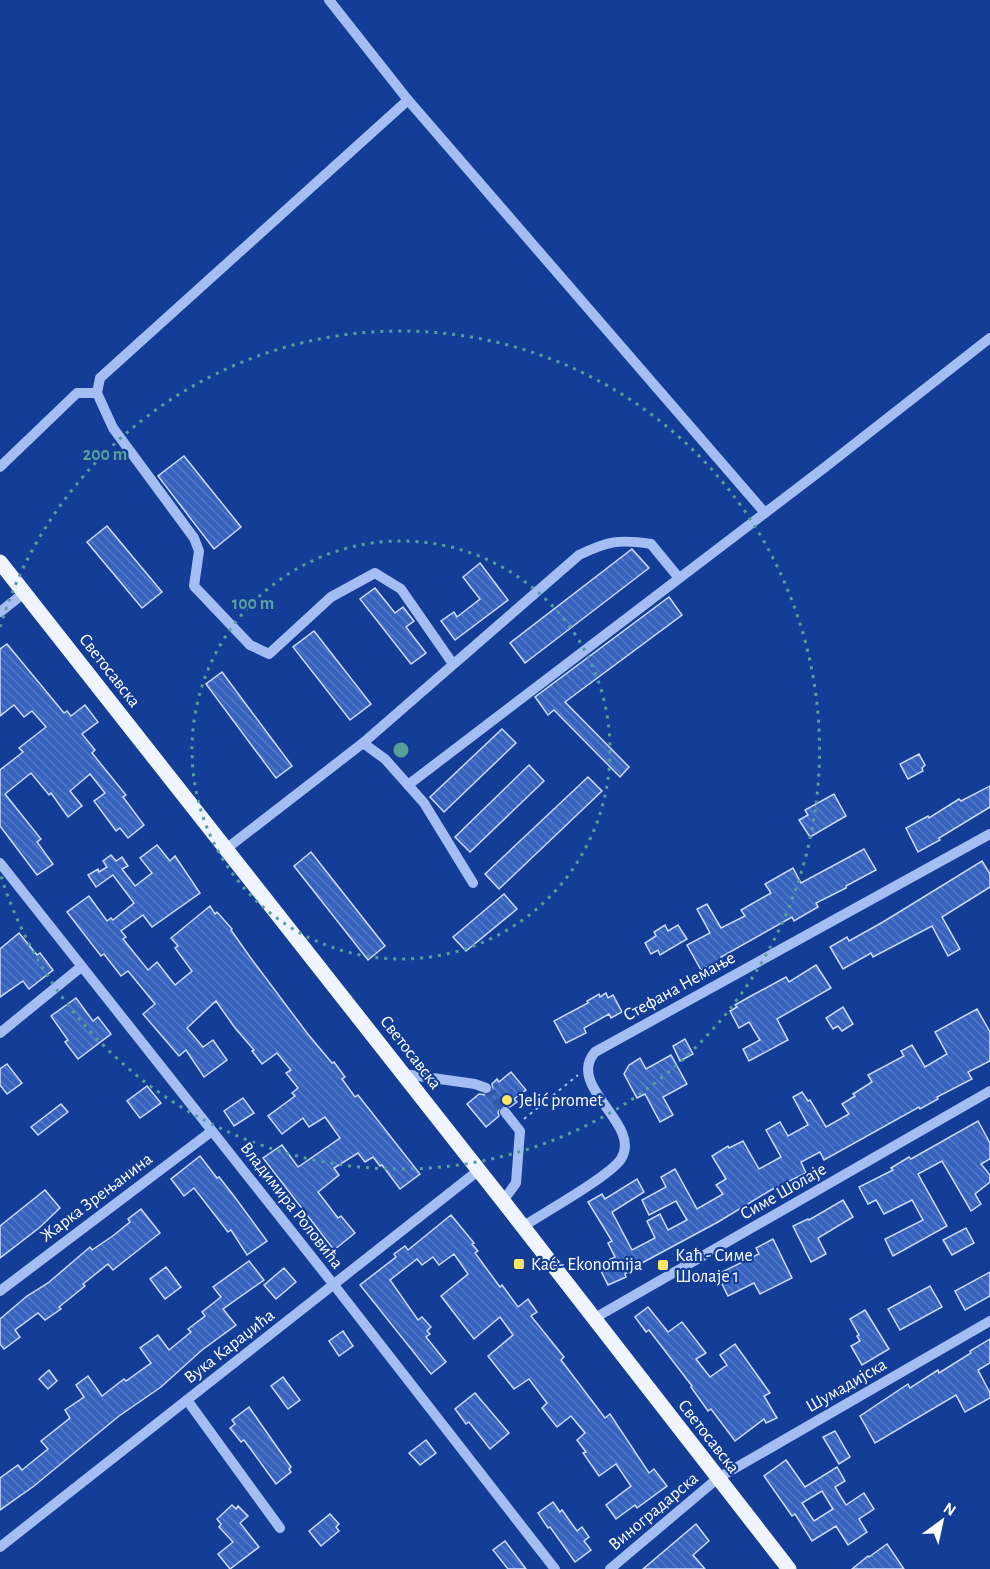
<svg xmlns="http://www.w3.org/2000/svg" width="990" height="1569" font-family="'Alegreya Sans',sans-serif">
<defs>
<pattern id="building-back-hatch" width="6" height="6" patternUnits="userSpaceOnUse" patternTransform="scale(1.5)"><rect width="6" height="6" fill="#3762bd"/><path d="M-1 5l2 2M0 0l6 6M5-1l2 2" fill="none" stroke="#557ac7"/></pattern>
</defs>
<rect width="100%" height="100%" fill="#133d97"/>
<!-- building -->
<g fill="url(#building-back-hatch)" stroke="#ccdcfd" stroke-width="1.5" fill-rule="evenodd">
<polygon points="184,456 241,527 214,549 158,476"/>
<polygon points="107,526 162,592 142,608 87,542"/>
<polygon points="632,549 649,568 525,663 510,643"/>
<polygon points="480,563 508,600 455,640 441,621 454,612 457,617 480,599 463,577"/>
<polygon points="375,588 395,613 403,607 414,621 406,627 426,653 411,664 360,599"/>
<polygon points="669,597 682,615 565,702 629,767 620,777 554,710 548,715 535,697"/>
<polygon points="314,631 371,704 350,720 293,647"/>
<polygon points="7,644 64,713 67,711 71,716 85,705 98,722 82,734 95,750 92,753 126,795 123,797 144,825 128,838 120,828 116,831 94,801 105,793 90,774 70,791 82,806 68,817 51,793 49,795 31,773 5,794 41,839 37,842 53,864 37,875 0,826 0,770 23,752 19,748 46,727 32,711 24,717 14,705 0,716 0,649"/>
<polygon points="222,672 292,766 276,778 206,684"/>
<polygon points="502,729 516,743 444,812 430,797"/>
<polygon points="919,754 925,765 922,768 923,771 908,779 900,764"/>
<polygon points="529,765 544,781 470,852 455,837"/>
<polygon points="588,777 602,791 499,889 485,874"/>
<polygon points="990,786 990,807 939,838 940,840 918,852 906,828 928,816 929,818 959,799 961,801"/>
<polygon points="834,794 846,816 810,837 799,820 808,815 805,810"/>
<polygon points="157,845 170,861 175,856 200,893 152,927 143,915 121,931 126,937 123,939 148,970 157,962 175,985 192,971 175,948 178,946 171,938 210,906 215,914 217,912 232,929 231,930 250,957 307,1033 332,1063 334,1062 345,1077 342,1079 355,1097 358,1095 420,1174 400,1189 382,1165 380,1166 373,1157 365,1162 358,1153 334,1168 339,1175 318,1192 338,1218 341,1216 355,1233 334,1250 263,1158 282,1145 298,1167 340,1138 325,1117 309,1127 303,1118 282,1134 268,1116 295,1096 292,1093 298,1088 286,1073 291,1070 277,1053 262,1064 252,1051 254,1050 235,1028 216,1001 187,1028 203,1047 213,1040 227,1060 204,1077 186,1050 179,1056 143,1014 155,1004 128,971 121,976 104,954 101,956 67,912 89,896 107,921 111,918 113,920 134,903 113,875 96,887 88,875 98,869 99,872 107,867 103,861 111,855 116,861 122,857 128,866 122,869 135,886 152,873 140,858"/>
<polygon points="864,849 876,870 846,886 846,888 816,903 818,907 794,921 792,917 721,957 722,959 701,970 687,945 710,933 697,909 707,904 721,928 745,916 741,910 771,893 765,884 793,868 801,883"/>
<polygon points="311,852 385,946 368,960 294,866"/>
<polygon points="982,861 990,874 990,887 942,917 960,949 948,956 932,926 873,957 871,953 843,969 830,947 847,937 849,941 883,922"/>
<polygon points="504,894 517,909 466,951 453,937"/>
<polygon points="665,925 668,931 678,925 687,939 660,955 658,950 651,954 645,943 656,936 654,932"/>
<polygon points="19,933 37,955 40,953 53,970 29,989 23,981 0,997 0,949"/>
<polygon points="816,965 831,988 777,1019 788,1040 749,1061 743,1049 760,1040 749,1022 739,1028 730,1011 737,1007 735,1005 751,996 786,977 789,982"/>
<polygon points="606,993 608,998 613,995 622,1012 611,1018 609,1014 584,1028 586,1033 566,1043 554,1021 588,1003 587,1001 599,994 600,997"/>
<polygon points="76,998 93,1021 98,1017 111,1034 78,1059 65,1042 68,1040 51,1016"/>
<polygon points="843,1007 853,1024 842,1031 838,1026 833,1029 826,1018"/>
<polygon points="977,1009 990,1032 990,1061 968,1072 972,1079 937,1097 938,1099 920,1109 919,1107 824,1160 820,1152 801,1162 806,1173 771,1190 718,1222 640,1264 625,1274 626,1277 608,1285 598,1265 615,1257 608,1243 612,1241 588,1202 602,1194 605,1199 637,1179 644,1192 612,1212 632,1250 655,1238 647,1221 660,1214 668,1230 687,1220 676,1201 649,1215 642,1200 666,1187 661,1177 675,1169 697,1209 723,1194 716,1185 726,1179 712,1156 728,1146 729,1148 743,1141 759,1169 781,1157 766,1130 780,1122 788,1136 808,1125 793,1097 802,1092 808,1101 810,1100 826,1127 849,1114 842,1104 855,1096 853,1094 872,1082 868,1075 904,1056 901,1051 912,1045 925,1067 947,1054 935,1032"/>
<polygon points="685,1039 693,1054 680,1061 673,1046"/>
<polygon points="671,1055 687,1084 663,1097 673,1115 660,1122 645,1094 637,1098 624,1074 629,1065 640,1058 646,1069"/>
<polygon points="7,1064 22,1083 7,1094 0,1085 0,1069"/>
<polygon points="511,1072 526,1090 514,1099 517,1102 510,1107 505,1105 500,1107 498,1112 499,1116 486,1127 467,1104 479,1094 487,1095 490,1094 493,1090 492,1084 497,1079 499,1082"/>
<polygon points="147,1086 161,1103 140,1118 127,1101"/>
<polygon points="243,1098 254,1113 234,1126 224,1111"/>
<polygon points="61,1104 68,1112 38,1135 31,1127"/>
<polygon points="978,1121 990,1143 990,1159 981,1164 990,1175 990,1182 975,1194 981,1204 971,1211 942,1161 918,1174 947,1226 893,1256 885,1239 923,1220 912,1200 884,1214 876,1200 868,1204 859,1187 893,1170 891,1168 909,1157 911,1159"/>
<polygon points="200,1156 217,1178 219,1177 234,1196 267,1241 247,1255 231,1230 228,1232 194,1188 184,1196 171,1179"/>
<polygon points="45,1190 60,1208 39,1228 0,1258 0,1226"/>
<polygon points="843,1200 853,1217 818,1238 826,1254 811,1262 793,1226 808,1219 809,1220"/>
<polygon points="141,1209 160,1233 113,1270 108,1264 83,1284 85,1286 59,1307 61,1309 45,1320 38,1313 15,1330 20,1337 4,1349 0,1344 0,1319 27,1296 48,1283 90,1247 92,1250 114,1235 130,1222 128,1219"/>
<polygon points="451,1215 474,1243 472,1244 478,1251 475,1253 500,1287 502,1285 518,1307 528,1299 537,1312 531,1316 564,1357 561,1360 605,1418 610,1414 649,1473 654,1469 667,1486 637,1508 635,1505 616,1519 606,1505 631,1486 616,1464 599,1476 583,1453 586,1452 577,1440 585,1433 571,1416 557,1427 542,1408 547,1403 529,1379 514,1389 488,1356 513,1335 500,1317 474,1339 441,1296 468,1274 454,1254 439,1265 433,1257 422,1265 417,1259 390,1280 418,1320 422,1317 431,1327 427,1331 430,1334 426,1337 446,1362 431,1374 360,1285 396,1257 394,1254 405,1246 408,1250"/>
<polygon points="966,1228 974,1243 952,1255 943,1240"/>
<polygon points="773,1239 792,1278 760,1294 754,1283 728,1296 720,1280 723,1278 720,1273 759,1254 756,1248"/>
<polygon points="249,1261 264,1280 223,1309 236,1325 202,1350 161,1387 119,1416 34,1486 0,1510 0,1478 18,1465 22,1470 48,1449 41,1441 70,1418 65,1410 84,1397 76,1385 88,1376 102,1396 124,1379 126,1381 151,1363 140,1348 158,1335 169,1350 191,1332 188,1329 205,1316 202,1312 221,1297 213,1287"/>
<polygon points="166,1267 181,1287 165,1299 150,1279"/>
<polygon points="284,1268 296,1282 276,1299 264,1285"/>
<polygon points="990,1272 990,1296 965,1310 955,1291"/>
<polygon points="930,1286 942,1307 900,1330 888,1309"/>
<polygon points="648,1307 668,1332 682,1322 706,1353 696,1359 710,1377 727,1365 720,1355 735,1344 770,1393 764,1396 777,1418 766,1423 764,1419 735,1441 711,1409 708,1411 691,1387 692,1386 649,1330 646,1332 635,1317"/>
<polygon points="865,1310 889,1349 862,1365 851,1346 860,1341 857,1336 859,1335 850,1319"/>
<polygon points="343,1331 353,1346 339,1356 329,1341"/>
<polygon points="990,1339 990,1363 978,1370 990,1393 990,1398 965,1412 956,1395 875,1443 860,1416 908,1384 910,1388 938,1370 939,1373 971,1353 970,1351"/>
<polygon points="49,1370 57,1381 48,1389 39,1379"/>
<polygon points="283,1377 300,1400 288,1409 271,1386"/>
<polygon points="475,1393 509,1433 490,1449 469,1422 466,1424 455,1409"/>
<polygon points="249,1407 291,1467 289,1469 291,1472 276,1484 244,1440 241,1442 230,1428 235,1424 232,1420"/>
<polygon points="835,1431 850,1457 839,1464 823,1437"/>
<polygon points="426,1440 436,1453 420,1465 409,1453"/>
<path d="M786,1460l19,27 32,-20 8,14 -10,6 11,18 18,-12 10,16 -15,10 8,13 -19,13 -12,-19 -24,15 -17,-27 -3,2 -28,-40zM822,1491l11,18 -19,12 -12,-18z"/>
<polygon points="553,1502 560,1512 562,1510 577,1531 582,1527 589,1537 584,1541 591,1550 575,1562 550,1527 548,1528 538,1513"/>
<polygon points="232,1505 236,1509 238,1506 248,1516 240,1523 259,1547 230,1569 218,1554 233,1542 219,1527 221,1524 217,1519"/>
<polygon points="330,1514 339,1524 336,1527 339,1531 321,1546 309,1531"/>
<polygon points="696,1524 709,1541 693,1555 705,1569 643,1569"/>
<polygon points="505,1541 526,1569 508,1569 493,1550"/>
<polygon points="887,1544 904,1569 852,1569 868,1556 869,1557"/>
</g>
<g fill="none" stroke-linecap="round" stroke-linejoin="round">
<!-- minor-tunnel -->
<polyline stroke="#365aa7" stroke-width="10" stroke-dasharray="10 5" stroke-linecap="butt" points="486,1088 505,1112"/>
<!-- path -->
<polyline stroke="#a4bef3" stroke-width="2" stroke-dasharray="3 4.5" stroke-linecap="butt" points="524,1119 578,1075"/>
<!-- minor -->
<g stroke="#a4bef3" stroke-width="10">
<polyline points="329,0 408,100 765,513"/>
<polyline points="408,100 100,378 97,393 113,428 194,538 199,551 194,586 250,645 269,654 331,597 375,573 401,589 453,664"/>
<polyline points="0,467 77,393 97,393"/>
<polyline points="0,612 24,593"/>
<path d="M363,743l216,-188c29,-14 40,-16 72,-11l28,34"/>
<polyline points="408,785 824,468 990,338"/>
<polyline points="226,849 363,743 385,759 424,803 473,883"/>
<polyline points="0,863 334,1285 555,1569"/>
<polyline points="0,1033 81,967"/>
<polyline points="404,1074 475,1084 486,1088"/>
<polyline points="503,1201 516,1183 520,1131 505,1112"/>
<path d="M522,1227c20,-13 88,-51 99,-68 22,-35 -56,-72 -26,-107l395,-218"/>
<polyline points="0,1291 212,1131"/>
<polyline points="593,1319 990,1091"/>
<polyline points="187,1400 280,1528"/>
<polyline points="0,1547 479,1170"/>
<polyline points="610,1569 718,1478 990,1321"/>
</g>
<!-- major -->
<polyline stroke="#eff4ff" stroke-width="15" points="0,562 503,1201 789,1569"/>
</g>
<!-- distance rings -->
<g fill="none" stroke="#579f9a" stroke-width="3" stroke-dasharray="3 6">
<circle cx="401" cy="750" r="209"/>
<path d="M0 627A419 419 0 1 1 0 873"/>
</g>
<!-- markers -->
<g fill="#ffe565" stroke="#133d97" stroke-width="2">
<circle cx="507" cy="1100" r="6"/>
<rect x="513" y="1258" width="12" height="12" rx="3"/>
<rect x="657" y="1259" width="12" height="12" rx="3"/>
</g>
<g text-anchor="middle" stroke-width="4.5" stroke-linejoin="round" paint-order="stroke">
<!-- street labels -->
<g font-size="18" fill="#fff" stroke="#133d97">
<text transform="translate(110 670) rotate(52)" y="6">Светосавска</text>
<text transform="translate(679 986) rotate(-29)" y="6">Стефана Немање</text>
<text transform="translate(411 1052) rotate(52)" y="6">Светосавска</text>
<text transform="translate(783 1191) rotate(-30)" y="6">Симе Шолаје</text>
<text transform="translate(96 1197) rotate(-37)" y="6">Жарка Зрењанина</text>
<text transform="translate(292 1205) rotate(52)" y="6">Владимира Роловића</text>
<text transform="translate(229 1346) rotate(-38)" y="6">Вука Караџића</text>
<text transform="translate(846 1385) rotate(-30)" y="6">Шумадијска</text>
<text transform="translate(709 1436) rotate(52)" y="6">Светосавска</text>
<text transform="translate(653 1511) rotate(-40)" y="6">Виноградарска</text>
</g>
<!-- poi labels -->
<g font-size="18" fill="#fff" stroke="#133d97" text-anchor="start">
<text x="519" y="1106">Jelić promet</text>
<text x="675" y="1261">Каћ - Симе<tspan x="675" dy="21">Шолаје 1</tspan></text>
<text x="531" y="1270">Kać - Ekonomija</text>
</g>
</g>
<circle cx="401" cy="750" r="9" fill="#579f9a" stroke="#133d97" stroke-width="3"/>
<g font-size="18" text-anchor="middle" font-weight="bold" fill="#579f9a" stroke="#133d97" stroke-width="4.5" stroke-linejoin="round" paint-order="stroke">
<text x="105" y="460">200 m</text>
<text x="253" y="609">100 m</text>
</g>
<!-- north arrow -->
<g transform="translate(942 1521) rotate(33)" stroke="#133d97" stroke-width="4.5" paint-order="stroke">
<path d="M0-4.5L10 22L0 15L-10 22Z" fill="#ffffff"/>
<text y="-9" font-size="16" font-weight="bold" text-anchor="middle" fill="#ffffff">N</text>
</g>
</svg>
